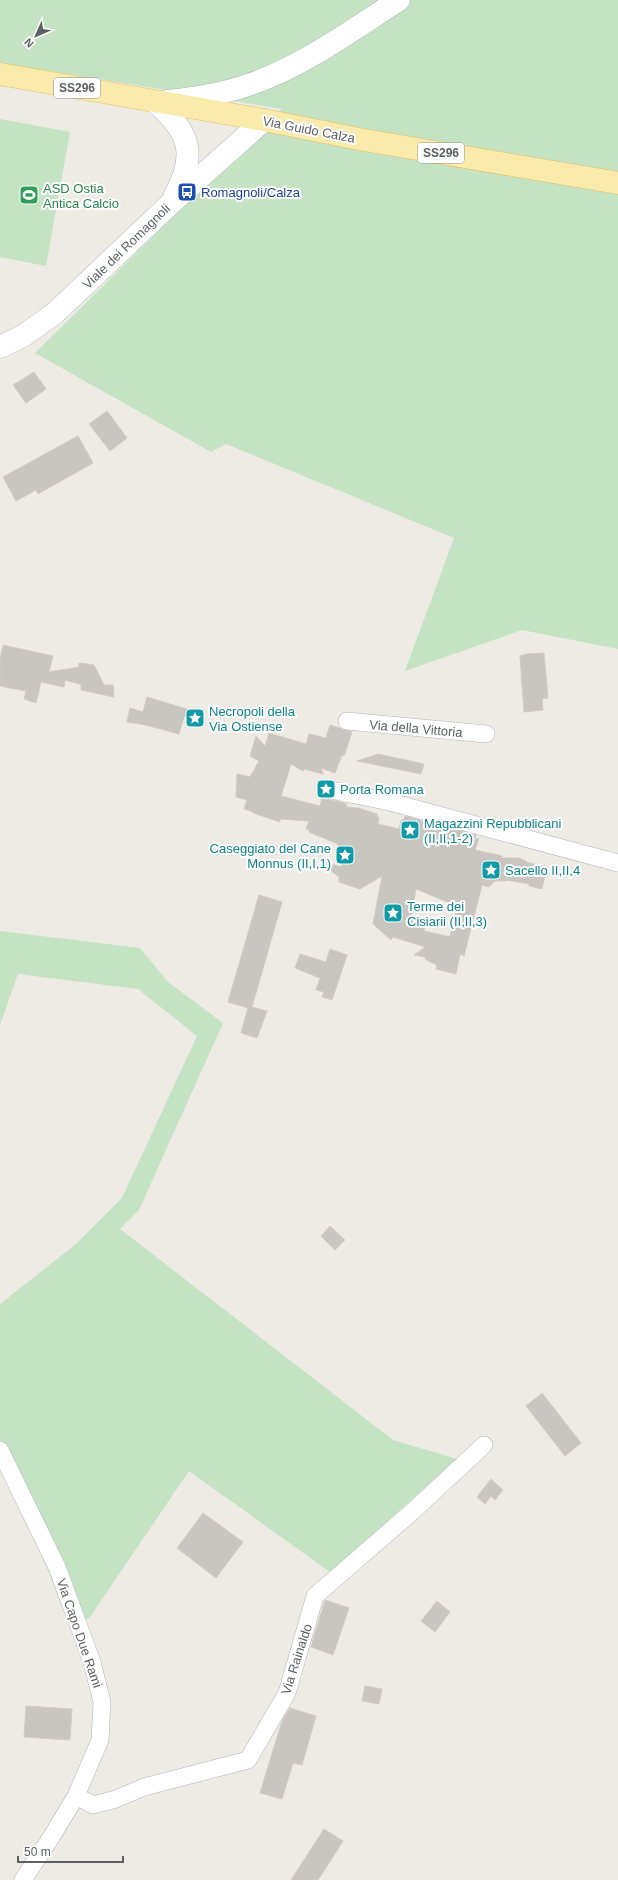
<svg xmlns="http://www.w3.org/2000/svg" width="618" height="1880" font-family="Arial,sans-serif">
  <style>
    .green { fill: #c3e3c2 }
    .building { fill: #c9c5c0; stroke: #d2ccc2; fill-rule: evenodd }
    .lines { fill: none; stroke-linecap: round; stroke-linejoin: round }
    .street-casing { stroke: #b1b4b8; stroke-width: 18 }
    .secondary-casing { stroke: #b0b3b8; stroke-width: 23 }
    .primary-casing { stroke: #e8bd62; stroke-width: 23 }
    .street { stroke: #fff; stroke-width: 17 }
    .secondary { stroke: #fff; stroke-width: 22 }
    .primary { stroke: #faeaac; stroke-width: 22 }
    .labels { text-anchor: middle; stroke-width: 4; stroke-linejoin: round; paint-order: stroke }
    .shield { fill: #fff; stroke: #8d8f92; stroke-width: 1 }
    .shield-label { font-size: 12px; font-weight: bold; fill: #5c5f63 }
    .street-label { font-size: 13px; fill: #5c5f63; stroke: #fff }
    .leisure-label { font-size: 13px; fill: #27864d; stroke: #fff; text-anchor: start }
    .transit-label { font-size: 13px; fill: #164399; stroke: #fff; text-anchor: start }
    .culture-label { font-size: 13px; fill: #0d838f; stroke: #fff; text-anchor: start }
  </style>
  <rect width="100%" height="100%" fill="#edebe4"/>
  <!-- green -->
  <path class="green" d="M0,0H618V649L522,630L405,671L454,538L226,444L211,452L35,353L282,109L0,63Z
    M0,119L70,132L46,266L0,257Z
    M0,931L140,948L168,982L223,1023L139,1210L120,1229L393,1440L457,1459L330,1572L189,1471L90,1617L71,1630L39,1547L0,1467V1304L76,1244L122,1198L197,1036L138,989L18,974L0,1025Z"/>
  <!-- building -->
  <path class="building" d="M34,372L46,389L26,403L13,385Z
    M107,411L127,438L110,451L89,424Z
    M78,436L93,463L38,494L36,490L16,501L3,477Z
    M3,645L53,656L49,672L79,667V663L94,665L104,685H113L114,697L81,690V685H83L65,680L64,687L41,682L36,703L24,699L26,691L0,686V660Z
    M544,653L548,698L542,699L543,710L524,712L520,656L527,654Z
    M147,697L193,711L184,717L179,734L146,725L127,722L130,708L143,712Z
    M330,725L352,732L344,756L342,755L335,773L321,768L323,774L304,769L303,771L291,764L281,796L320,806L322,798L344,803L347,804L346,807L358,808L377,814V817H379L378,824L399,829L401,821L404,819L405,816L476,835L475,838L479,839L475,850L502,856L501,858H519L526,861V862L547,867L542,889L529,886V884L506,880V881H495L489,887L482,885L464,956L460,954L456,974L436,969L437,965L425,959V957L414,955L425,947L393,937L391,940L373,924L382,876L360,889L339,882V877L319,861L342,867L338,844L309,832V830L306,829L309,821L280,819V822L253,813V812L244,809L247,800L236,797L237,774L250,777L259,761L250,756L256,736L265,746L269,733L306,744L309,734L326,738ZM416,889L457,906L450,937L424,931L425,922L411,918Z
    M378,754L424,764L421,774L357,761Z
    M259,895L282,902L252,1007L267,1011L257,1038L241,1033L248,1008L228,1002Z
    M330,949L347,955L332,1000L322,997L324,992L316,990L320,978L295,968L300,954L326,962Z
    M330,1226L345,1240L335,1250L321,1236Z
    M542,1393L581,1443L565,1456L526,1406Z
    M491,1479L503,1490L495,1500L491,1496L485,1504L477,1497Z
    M203,1513L243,1542L216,1578L177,1548Z
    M325,1600L349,1608L333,1655L311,1647Z
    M437,1601L450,1612L435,1632L421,1621Z
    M365,1686L382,1689L379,1704L362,1701Z
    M26,1706L72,1709L70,1740L24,1737Z
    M290,1708L316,1716L302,1765L293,1763L282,1799L260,1793L282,1721Z
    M324,1829L343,1841L331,1860L318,1880H291Z"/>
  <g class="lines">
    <!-- street casing -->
    <g class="street-casing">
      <path id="street" d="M347,721L486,734
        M326,789L390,802L618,863
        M0,1450L57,1567L92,1662L102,1702L100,1740L76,1796L52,1836L23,1880
        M76,1796L93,1805L116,1799L144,1787L248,1760L287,1693L315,1596L413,1511L484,1445"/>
    </g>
    <!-- secondary casing -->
    <g class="secondary-casing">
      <path id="secondary" d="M168,101C196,98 224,94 251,84C305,65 352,30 399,0
        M155,102C191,132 197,156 174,197
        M0,347L23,336L55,313L169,205L264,120"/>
    </g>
    <!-- primary casing -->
    <g class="primary-casing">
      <path id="primary" d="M0,74L264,120L364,140L618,183"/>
    </g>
    <!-- street -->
    <use href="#street" class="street"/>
    <!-- secondary -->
    <use href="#secondary" class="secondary"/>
    <!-- primary -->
    <use href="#primary" class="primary"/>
  </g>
  <!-- icons -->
  <defs>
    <g id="bus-square" transform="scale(1)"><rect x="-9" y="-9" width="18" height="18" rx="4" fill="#1a4fb4" stroke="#fff"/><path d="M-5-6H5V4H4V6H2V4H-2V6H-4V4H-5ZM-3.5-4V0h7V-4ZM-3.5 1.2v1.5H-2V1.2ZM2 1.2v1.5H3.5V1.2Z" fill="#fff"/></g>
    <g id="stadium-square" transform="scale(1)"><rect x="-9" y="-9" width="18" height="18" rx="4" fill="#2e9e5b" stroke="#fff"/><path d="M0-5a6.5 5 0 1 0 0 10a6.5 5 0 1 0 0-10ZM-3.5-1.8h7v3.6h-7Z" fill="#fff"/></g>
    <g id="sight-square" transform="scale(1)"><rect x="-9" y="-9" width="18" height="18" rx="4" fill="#0f9aa8" stroke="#fff"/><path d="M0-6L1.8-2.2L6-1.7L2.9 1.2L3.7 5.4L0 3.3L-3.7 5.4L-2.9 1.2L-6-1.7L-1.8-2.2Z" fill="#fff"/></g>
  </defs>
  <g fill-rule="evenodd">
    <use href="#bus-square" x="187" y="192"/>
    <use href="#stadium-square" x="29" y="195"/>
    <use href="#sight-square" x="195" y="718"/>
    <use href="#sight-square" x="326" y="789"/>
    <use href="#sight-square" x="410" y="830"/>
    <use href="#sight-square" x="345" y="855"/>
    <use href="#sight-square" x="491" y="870"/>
    <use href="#sight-square" x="393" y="913"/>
  </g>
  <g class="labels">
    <!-- shield labels -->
    <g class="shield">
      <rect x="54" y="78" width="46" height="20" rx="3"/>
      <rect x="418" y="143" width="46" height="20" rx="3"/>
    </g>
    <g class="shield-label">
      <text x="77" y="92">SS296</text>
      <text x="441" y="157">SS296</text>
    </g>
    <!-- street labels -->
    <g class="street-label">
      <text transform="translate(309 129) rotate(11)" y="5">Via Guido Calza</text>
      <text transform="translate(126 246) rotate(-44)" y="5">Viale dei Romagnoli</text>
      <text transform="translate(416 728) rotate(5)" y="5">Via della Vittoria</text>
      <text transform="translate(80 1633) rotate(71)" y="5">Via Capo Due Rami</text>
      <text transform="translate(296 1659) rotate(-72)" y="5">Via Rainaldo</text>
    </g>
    <!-- leisure labels -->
    <g class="leisure-label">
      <text x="43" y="193">ASD Ostia<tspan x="43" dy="15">Antica Calcio</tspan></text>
    </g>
    <!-- transit labels -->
    <g class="transit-label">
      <text x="201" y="197">Romagnoli/Calza</text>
    </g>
    <!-- culture labels -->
    <g class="culture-label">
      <text x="209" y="716">Necropoli della<tspan x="209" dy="15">Via Ostiense</tspan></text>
      <text x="340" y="794">Porta Romana</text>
      <text x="424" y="828">Magazzini Repubblicani<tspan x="424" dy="15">(II,II,1-2)</tspan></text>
      <text x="331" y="853" text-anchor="end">Caseggiato del Cane<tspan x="331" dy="15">Monnus (II,I,1)</tspan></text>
      <text x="505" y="875">Sacello II,II,4</text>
      <text x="407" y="911">Terme dei<tspan x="407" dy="15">Cisiarii (II,II,3)</tspan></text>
    </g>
  </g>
  <!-- north arrow -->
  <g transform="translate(36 36) rotate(225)" stroke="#ffffff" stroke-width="3" paint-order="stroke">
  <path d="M0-3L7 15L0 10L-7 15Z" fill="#5c5f63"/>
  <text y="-6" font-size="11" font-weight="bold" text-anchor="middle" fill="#5c5f63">N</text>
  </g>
  <!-- scale -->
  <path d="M18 1856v6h105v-6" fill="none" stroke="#5c5f63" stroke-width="2"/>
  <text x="24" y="1856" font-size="12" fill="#5c5f63" stroke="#ffffff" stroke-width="3" paint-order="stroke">50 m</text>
</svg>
